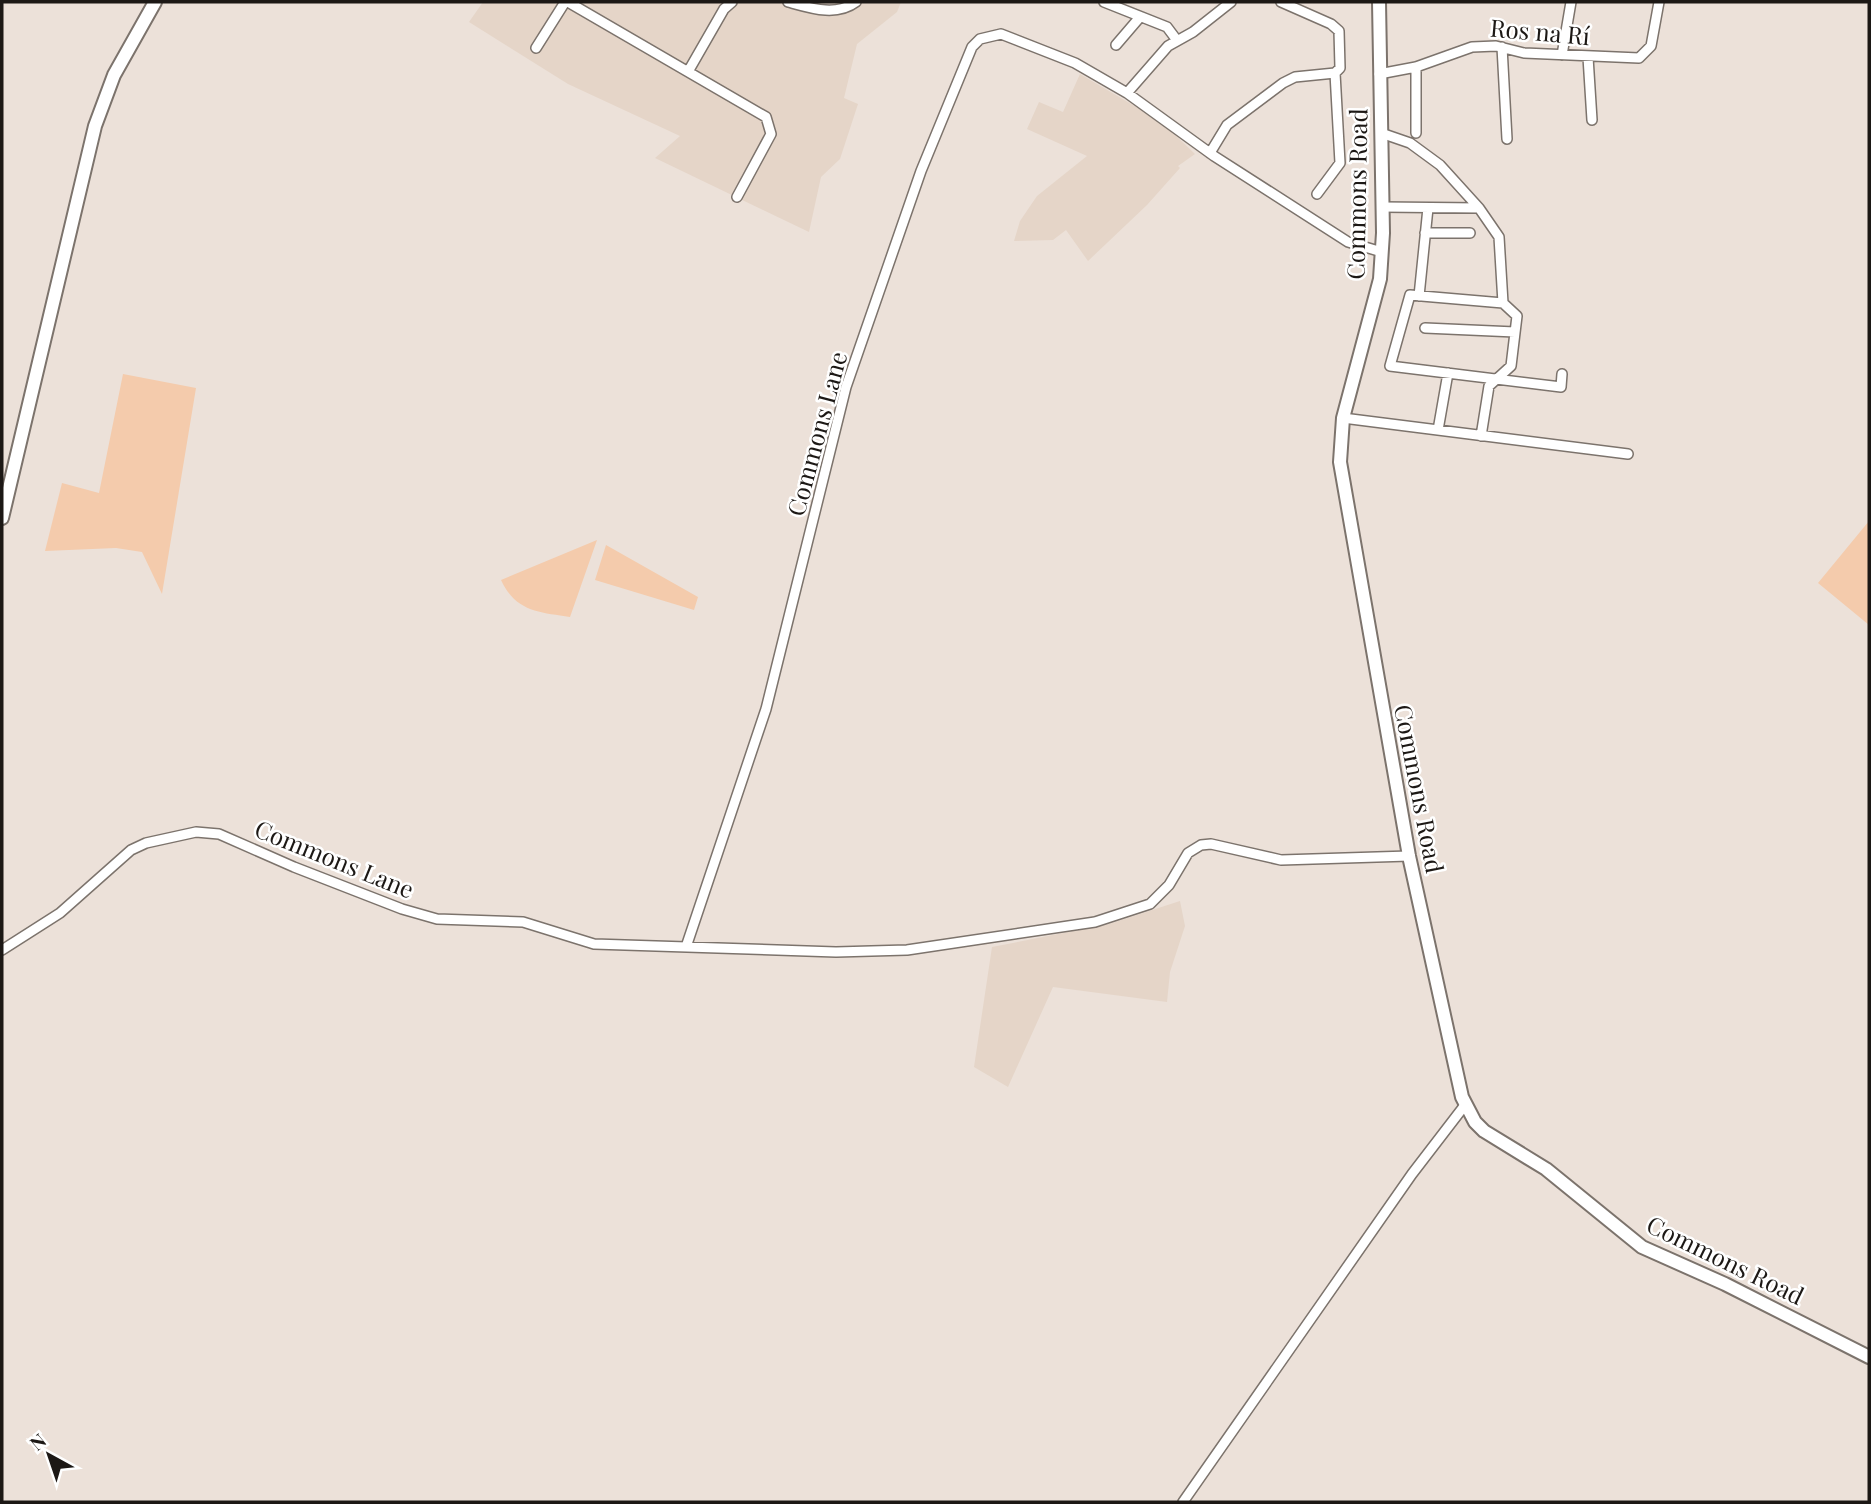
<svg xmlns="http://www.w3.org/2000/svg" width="1871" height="1504" font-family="'Playfair Display',serif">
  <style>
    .built { fill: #e5d5c8 }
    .green { fill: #f4cbac }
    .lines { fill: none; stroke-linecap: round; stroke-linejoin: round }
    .street-casing { stroke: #7c736c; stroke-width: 12 }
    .secondary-casing { stroke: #7c736c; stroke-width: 16 }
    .street { stroke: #fff; stroke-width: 9 }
    .secondary { stroke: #fff; stroke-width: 12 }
    .labels { text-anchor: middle; stroke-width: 5; stroke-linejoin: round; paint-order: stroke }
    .street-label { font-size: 24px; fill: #1c1815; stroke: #fff }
  </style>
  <rect width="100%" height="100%" fill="#ece1d9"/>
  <!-- built -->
  <path class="built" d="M483,2H901L897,12L857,44L844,98L858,104L840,159L821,177L809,232L655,158L680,136L568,84L469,22Z
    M1080,74L1138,108L1173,133L1195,154L1178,166L1180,168L1147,205L1088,261L1066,230L1053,240L1014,241L1020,221L1037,196L1087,156L1027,129L1039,102L1063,112Z
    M1180,901L1185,926L1170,972L1167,1002L1053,987L1008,1087L974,1067L992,947L1109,924Z"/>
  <!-- green -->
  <path class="green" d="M123,374L196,388L162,594L142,552L116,548L45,551L62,483L99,493Z
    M1869,521V625L1818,583Z
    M597,540L570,617C539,612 516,612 501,580Z
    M606,545L698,597L694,610L595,580Z"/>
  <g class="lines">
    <!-- street casing -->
    <g class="street-casing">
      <path id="street" d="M568,2L766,117L771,134L737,197
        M788,2C810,8 836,17 856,2
        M1104,2L1167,27L1176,39
        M1281,2L1331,24L1339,31L1340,68L1335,73L1340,163L1317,194
        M1116,45L1140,17
        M1502,47L1507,139
        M536,48L565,2
        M1562,55L1571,2
        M1588,57L1592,120
        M1416,67V133
        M689,70L724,9L732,2
        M1379,74L1416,67L1472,47L1496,46L1524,53L1639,58L1651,46L1659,2
        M1127,93L1168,46L1193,32L1231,2
        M1381,133L1410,143L1440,165L1479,208L1499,237L1503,303
        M1210,153L1227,125L1283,83L1295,77L1335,73
        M1382,207L1479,208
        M1425,233H1470
        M1419,296L1428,208
        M1425,328L1515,332
        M1343,418L1628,454
        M1438,430L1448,373
        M1481,436L1489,386L1511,366L1517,316L1503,303L1410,295L1390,366C1447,373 1504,380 1561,387L1562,374
        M687,944L766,709L846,387L921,171L972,47L980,39L1001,34L1075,63L1127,93L1214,156L1348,242L1382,252
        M2,950L60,913L131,850L146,843L196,832L219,834L294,867L402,909L437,919L523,922L594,944L836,952L907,950L1095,922L1150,904L1169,885L1188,853L1201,845L1211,844L1281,860L1409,856
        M1183,1502L1412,1174L1465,1105"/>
    </g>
    <!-- secondary casing -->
    <g class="secondary-casing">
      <path id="secondary" d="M1379,2L1383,233L1380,279L1343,418L1340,462L1409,856L1462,1097L1475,1122L1484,1131L1546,1169L1642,1247L1725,1284L1869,1357
        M2,518L95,126L114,75L155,2"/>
    </g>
    <!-- street -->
    <use href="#street" class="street"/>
    <!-- secondary -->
    <use href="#secondary" class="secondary"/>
  </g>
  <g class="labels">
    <!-- street labels -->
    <g class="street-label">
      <text transform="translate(1540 33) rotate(5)" y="8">Ros na Rí</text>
      <text transform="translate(1358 194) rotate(-89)" y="8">Commons Road</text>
      <text transform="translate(818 434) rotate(-75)" y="8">Commons Lane</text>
      <text transform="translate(1418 789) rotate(79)" y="8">Commons Road</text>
      <text transform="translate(334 860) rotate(22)" y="8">Commons Lane</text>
      <text transform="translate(1725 1261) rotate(26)" y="8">Commons Road</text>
    </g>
  </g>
  <!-- border -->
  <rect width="1871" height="1504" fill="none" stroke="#1c1815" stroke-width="7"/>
  <!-- north arrow -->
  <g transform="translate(49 1455) rotate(320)" stroke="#ffffff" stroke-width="5" paint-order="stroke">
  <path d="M0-5L12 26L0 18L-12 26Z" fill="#1c1815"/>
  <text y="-10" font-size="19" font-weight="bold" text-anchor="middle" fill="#1c1815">N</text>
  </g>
</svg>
